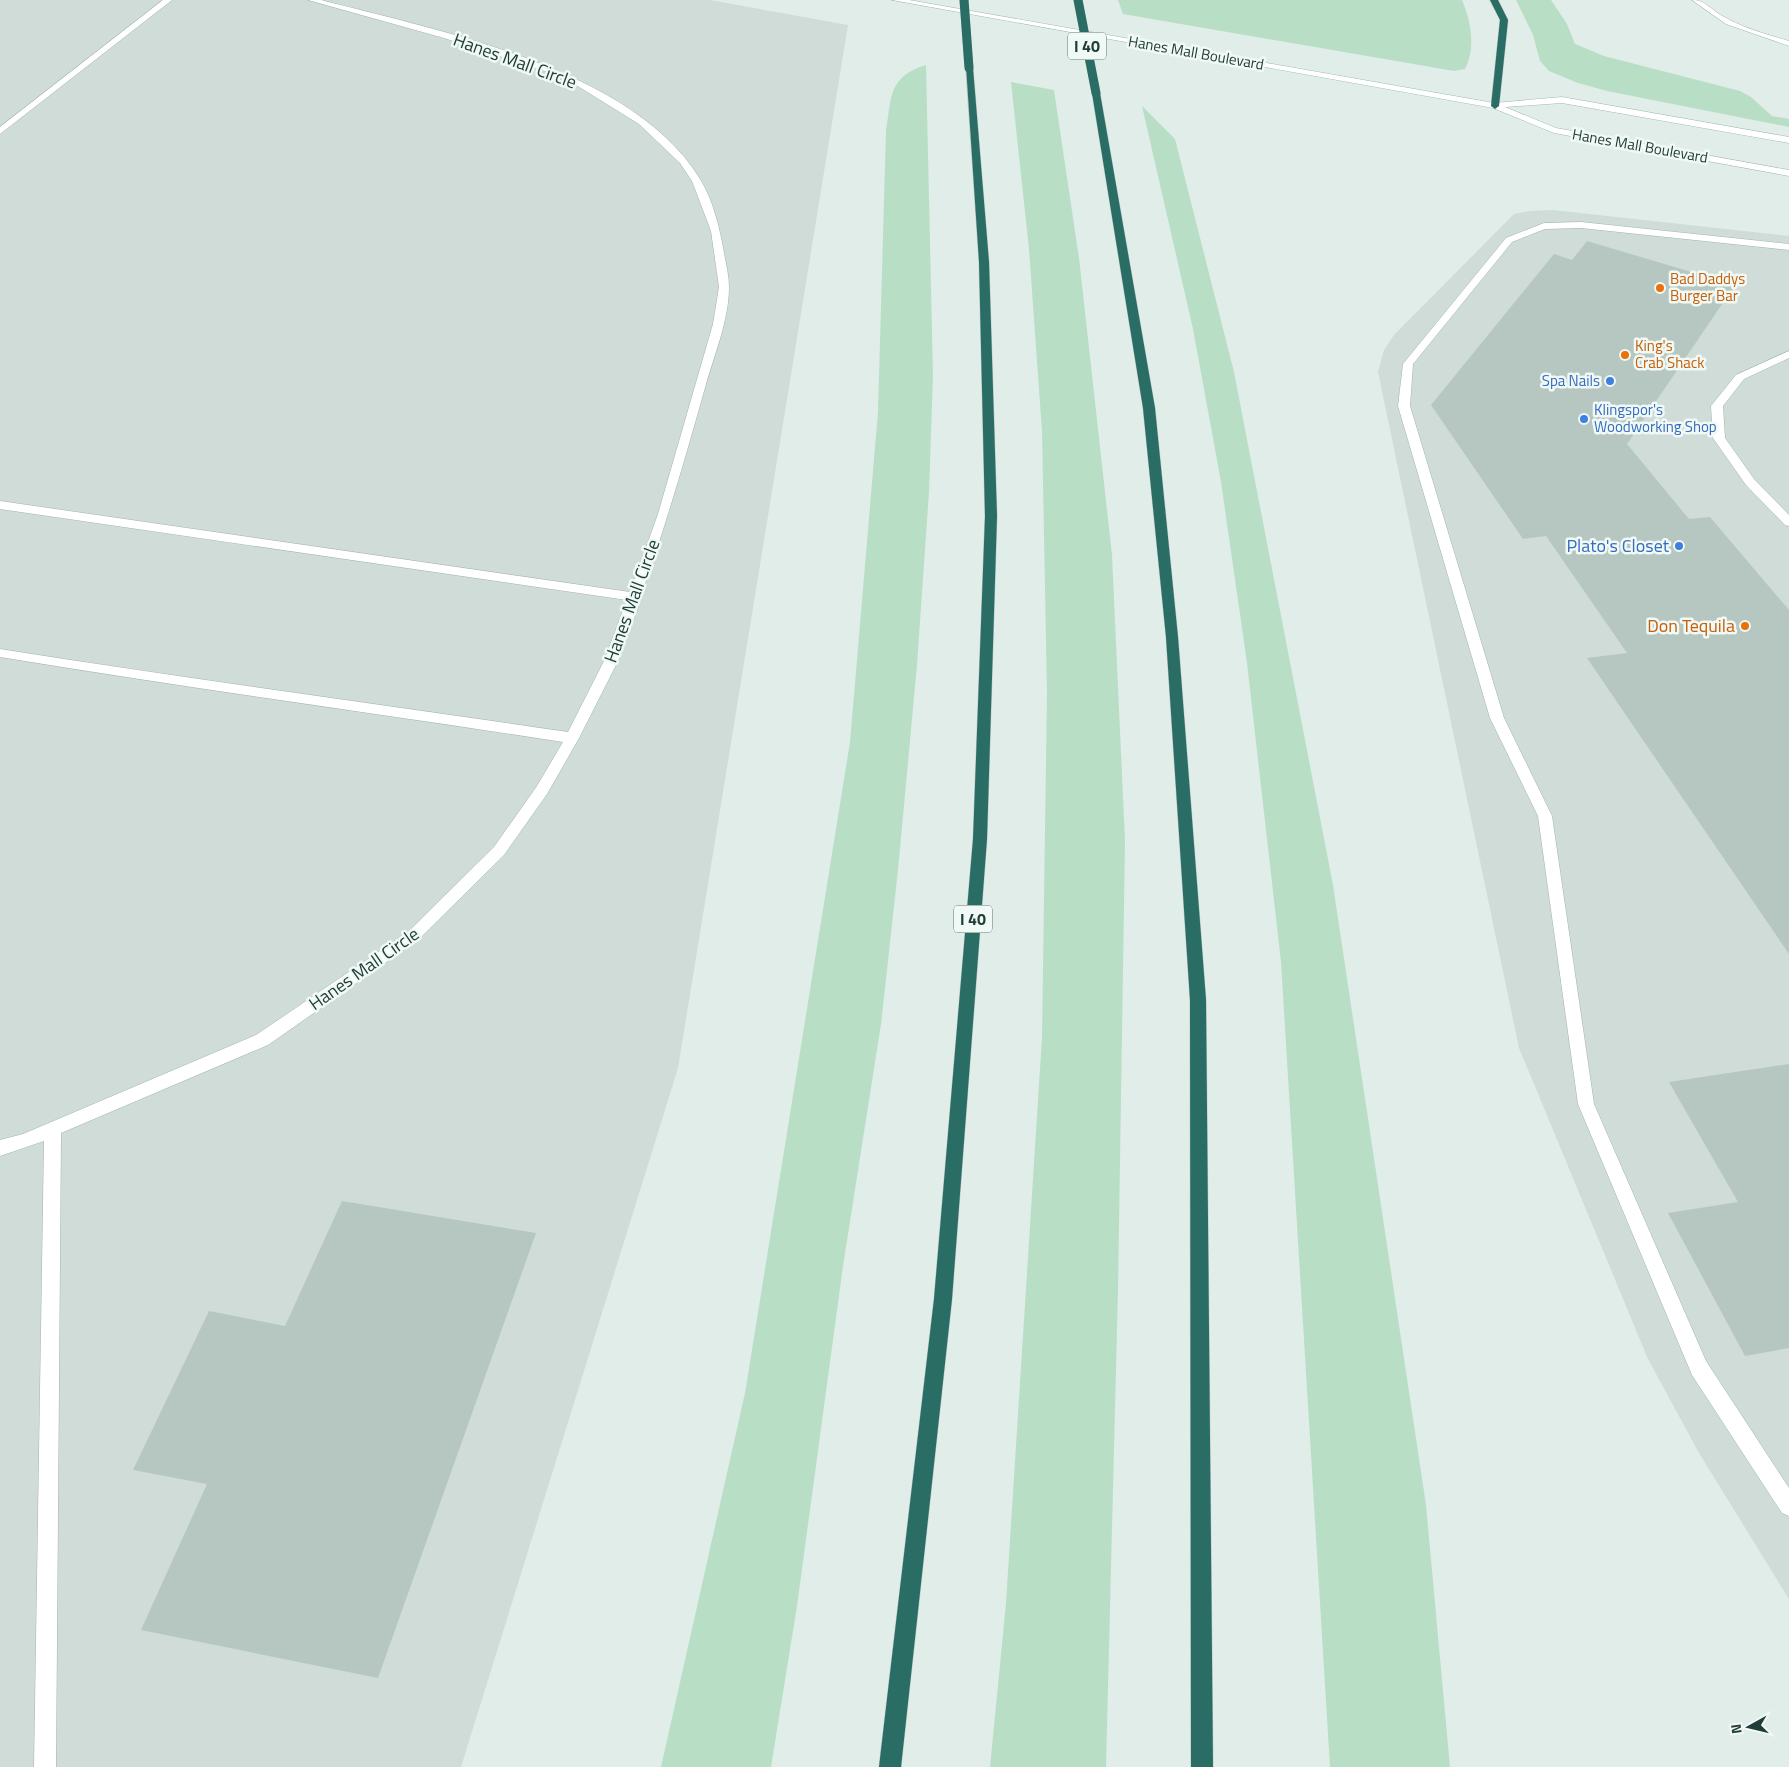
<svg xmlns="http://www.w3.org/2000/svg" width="1789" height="1767" font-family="'Titillium Web',sans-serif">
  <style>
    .built { fill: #cfdcd7 }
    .green { fill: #b8dfc5 }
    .building { fill: #b6c7c1 }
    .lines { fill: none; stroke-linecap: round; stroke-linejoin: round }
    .service-casing { stroke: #a3b5b0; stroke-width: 1 }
    .minor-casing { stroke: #a3b5b0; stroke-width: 1 }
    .secondary-casing { stroke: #9eb9b1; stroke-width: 1 }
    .motorway-casing { stroke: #c1c9c7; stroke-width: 1 }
    .service { fill: #fff; fill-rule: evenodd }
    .minor { fill: #fff; fill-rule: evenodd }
    .secondary { fill: #fff; fill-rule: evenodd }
    .motorway { fill: #296d64; fill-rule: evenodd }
    .motorway-bridge-casing { stroke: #c1c9c7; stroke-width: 9; stroke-linecap: butt }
    .motorway-bridge { stroke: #296d64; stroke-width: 9 }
    .food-dot { fill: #e8710a; stroke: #f1f9f6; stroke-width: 2 }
    .shop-dot { fill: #3f7fe0; stroke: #f1f9f6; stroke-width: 2 }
    .labels { text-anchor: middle; stroke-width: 5; stroke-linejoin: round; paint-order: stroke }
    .far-street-label { font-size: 15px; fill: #203e38; stroke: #f1f9f6 }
    .far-food-label { font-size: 15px; fill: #c56008; stroke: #f1f9f6; text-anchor: start }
    .far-shop-label { font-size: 15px; fill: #366cbe; stroke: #f1f9f6; text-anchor: end }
    .shield { fill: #f1f9f6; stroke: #5f7671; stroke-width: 1 }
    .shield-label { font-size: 16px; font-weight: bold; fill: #203e38 }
    .street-label { font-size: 18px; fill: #203e38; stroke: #f1f9f6 }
    .shop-label { font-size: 18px; fill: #366cbe; stroke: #f1f9f6; text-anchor: end }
    .food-label { font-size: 18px; fill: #c56008; stroke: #f1f9f6; text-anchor: end }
  </style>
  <rect width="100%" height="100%" fill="#e1ede8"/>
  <!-- built -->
  <path class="built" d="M0,0H710L848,25L678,1068L461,1767H0Z
    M1553,210L1789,236V1599L1699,1453L1648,1359L1519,1048L1378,372L1384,350L1394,335L1514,214L1530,211Z"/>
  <!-- green -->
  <path class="green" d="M1118,0H1462C1471,21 1476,48 1465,69L1454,71L1123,14Z
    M1516,0H1551L1567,24L1575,44L1604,56L1740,91L1751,97L1772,116L1789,119V127L1607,91L1578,83L1549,71L1540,61L1533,35Z
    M926,65L933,376L929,492L917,665L898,870L881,1024L843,1266L797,1606L771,1767H661L745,1393L850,742L878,412L886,130C892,96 888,77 926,65Z
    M1011,82L1054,90L1079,258L1112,555L1125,841L1118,1290L1106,1767H990L1006,1603L1042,1037L1047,692L1042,431L1029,249Z
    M1142,106L1175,139L1234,372L1333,885L1426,1505L1450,1767H1330L1281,962L1247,663L1221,482L1193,329Z"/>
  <!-- building -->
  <path class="building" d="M1587,241L1735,285L1627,444L1689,519L1710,517L1789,610V954L1587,658L1627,653L1546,536L1523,539L1431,405L1554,254L1572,260Z
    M1789,1064V1348L1745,1356L1668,1213L1738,1202L1669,1082Z
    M342,1201L536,1233L378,1678L141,1630L207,1484L133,1470L209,1311L285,1326Z"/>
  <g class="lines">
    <!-- service casing -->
    <g class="service-casing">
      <path id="service" d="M163,0H172L0,134V127Z
        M308,0H321C439,31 632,68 700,179C713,200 720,229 724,253C726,264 729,276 729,287C729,319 715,353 706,384C686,455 666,525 641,595L642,597L618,661L579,738L547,794L504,855L418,940L268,1045L61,1133L56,1767H34L44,1141L0,1156V1140L23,1134L256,1035L408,932L494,847L537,786L563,742C375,713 187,688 0,657V649C189,679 379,704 568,732L604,661L627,600L0,509V501L630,592L658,514L713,324L719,287L711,231L692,181L680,163L639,124L576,85L548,72L444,38Z
        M1581,222L1789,244V250L1581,228L1545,229L1512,242L1413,364L1410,406L1504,718L1552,816L1594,1104L1706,1361L1789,1488V1516L1782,1513L1692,1375L1578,1104L1538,816L1490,718L1398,406L1403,364L1506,238L1544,223Z
        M1789,351V358L1744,379L1723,406L1725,438L1754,479L1789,515V526L1785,525L1746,485L1713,438L1711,406L1736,375Z"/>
    </g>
    <!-- minor casing -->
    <g class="minor-casing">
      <path id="minor" d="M1692,0C1704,0 1710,8 1719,14C1740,27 1765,34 1789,41V46L1726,24Z"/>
    </g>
    <!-- secondary casing -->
    <g class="secondary-casing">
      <path id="secondary" d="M892,0H909L1494,103L1562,97L1789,137V143L1562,103L1505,107L1556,128L1789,170V176L1554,133L1493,108Z"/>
    </g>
    <!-- motorway casing -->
    <g class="motorway-casing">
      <path id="motorway" d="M1490,0H1498L1508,20L1499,106L1495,109L1491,106L1500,20Z
        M966,66L973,68L989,262L997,516L987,839L952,1299L901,1767H879L934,1299L973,839L985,516L979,262Z
        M1096,90L1100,93L1155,408L1178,637L1206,1000L1213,1767H1191L1190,1000L1166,637L1143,408L1092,93Z"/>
    </g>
    <!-- service -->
    <use href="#service" class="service"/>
    <!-- minor -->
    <use href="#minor" class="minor"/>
    <!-- secondary -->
    <use href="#secondary" class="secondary"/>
    <!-- motorway -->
    <use href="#motorway" class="motorway"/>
    <!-- motorway-bridge casing -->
    <g class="motorway-bridge-casing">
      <path id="motorway-bridge" d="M964,0L969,68
        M1078,0L1096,93"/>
    </g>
    <!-- motorway-bridge -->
    <use href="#motorway-bridge" class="motorway-bridge"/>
  </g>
  <!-- markers -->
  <g class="food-dot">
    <circle cx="1660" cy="288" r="5"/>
    <circle cx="1625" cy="355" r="5"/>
    <circle cx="1745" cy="626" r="5"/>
  </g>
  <g class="shop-dot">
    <circle cx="1610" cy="381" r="5"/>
    <circle cx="1584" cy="419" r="5"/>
    <circle cx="1679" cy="546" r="5"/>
  </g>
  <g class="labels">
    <!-- far-street labels -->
    <g class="far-street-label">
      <text transform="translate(1196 53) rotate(10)" y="5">Hanes Mall Boulevard</text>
      <text transform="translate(1640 146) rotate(10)" y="5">Hanes Mall Boulevard</text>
    </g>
    <!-- far-food labels -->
    <g class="far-food-label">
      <text x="1670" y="284">Bad Daddys<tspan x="1670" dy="17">Burger Bar</tspan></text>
      <text x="1635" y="351">King's<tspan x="1635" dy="17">Crab Shack</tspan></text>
    </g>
    <!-- far-shop labels -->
    <g class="far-shop-label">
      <text x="1600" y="386">Spa Nails</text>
      <text x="1594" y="415" text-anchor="start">Klingspor's<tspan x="1594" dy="17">Woodworking Shop</tspan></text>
    </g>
    <!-- shield labels -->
    <g class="shield">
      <rect x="1068" y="32.5" width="38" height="27" rx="4"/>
      <rect x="954" y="905.5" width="38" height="27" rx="4"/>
    </g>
    <g class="shield-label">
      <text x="1087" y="52">I 40</text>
      <text x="973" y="925">I 40</text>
    </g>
    <!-- street labels -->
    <g class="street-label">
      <text transform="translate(515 61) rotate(20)" y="6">Hanes Mall Circle</text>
      <text transform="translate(632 601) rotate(-70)" y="6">Hanes Mall Circle</text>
      <text transform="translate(364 969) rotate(-35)" y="6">Hanes Mall Circle</text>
    </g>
    <!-- shop labels -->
    <g class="shop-label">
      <text x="1669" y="552">Plato's Closet</text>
    </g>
    <!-- food labels -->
    <g class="food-label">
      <text x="1735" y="632">Don Tequila</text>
    </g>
  </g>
  <!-- north arrow -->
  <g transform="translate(1749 1727) rotate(262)" stroke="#f1f9f6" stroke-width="4" paint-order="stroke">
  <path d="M0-4L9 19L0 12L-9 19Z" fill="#203e38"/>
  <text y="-8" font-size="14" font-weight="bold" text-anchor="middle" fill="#203e38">N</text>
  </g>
</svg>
